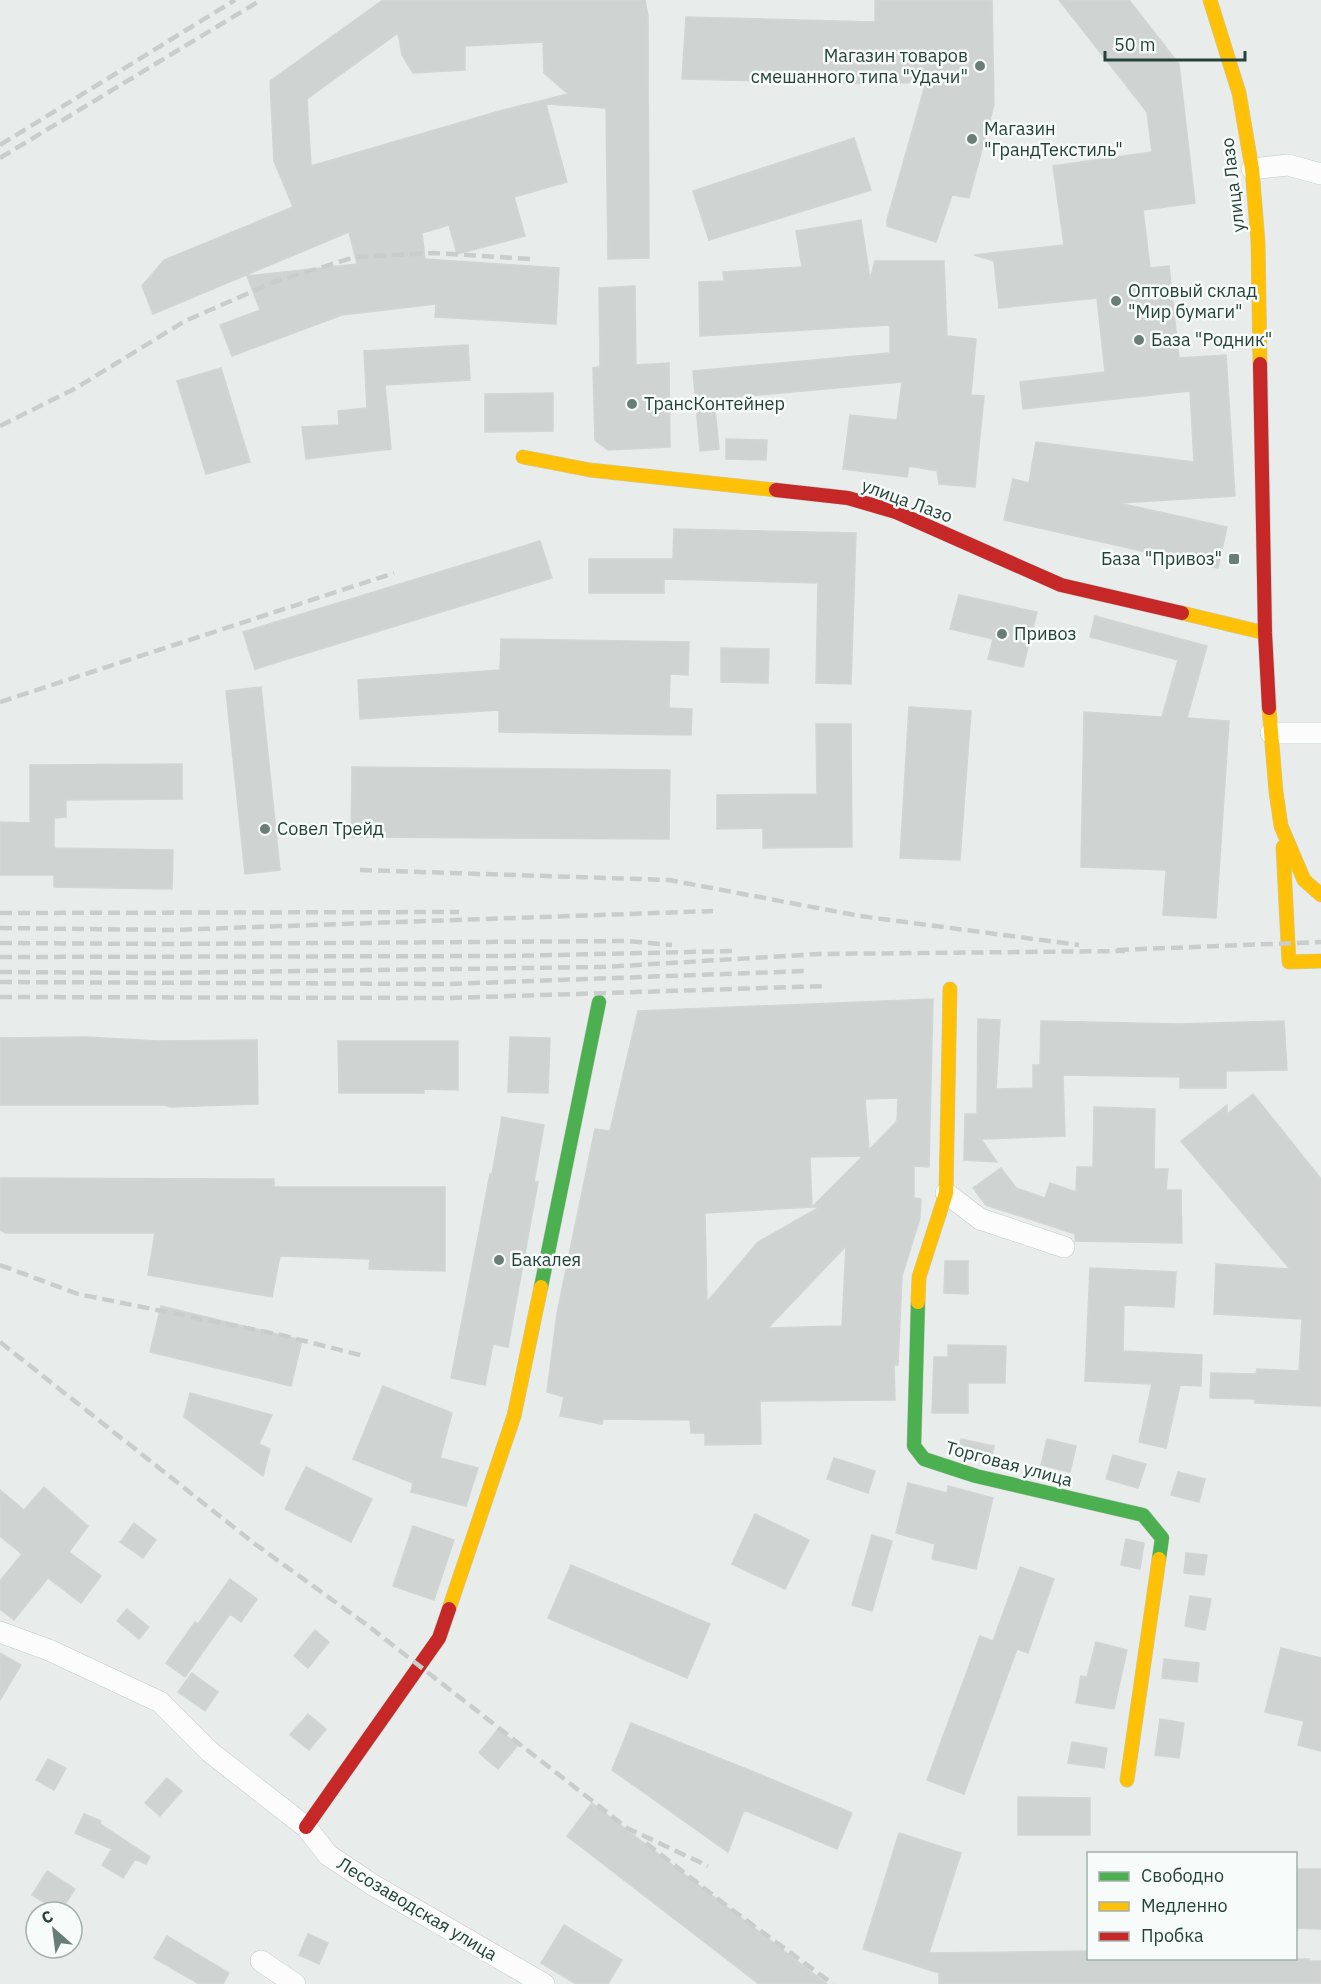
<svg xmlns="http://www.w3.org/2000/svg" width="1321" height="1984" font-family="'IBM Plex Sans',sans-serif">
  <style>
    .building { fill: #cfd4d2; stroke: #d1d6d4; stroke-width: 1.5; fill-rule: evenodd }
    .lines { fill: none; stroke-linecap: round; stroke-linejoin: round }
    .street-casing { stroke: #c5cac8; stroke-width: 22 }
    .fast-casing { stroke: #c3cbc8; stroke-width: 15 }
    .slow-casing { stroke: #c3cbc8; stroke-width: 15 }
    .jam-casing { stroke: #c3cbc8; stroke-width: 15 }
    .street { stroke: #fcfcfc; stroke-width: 21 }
    .fast { stroke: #4caf50; stroke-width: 14 }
    .slow { stroke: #ffc107; stroke-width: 14 }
    .jam { stroke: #c62828; stroke-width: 14 }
    .rail { stroke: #c9cdcc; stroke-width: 4.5; stroke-dasharray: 12 6; stroke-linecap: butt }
    .poi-dot { fill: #697e78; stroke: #f7fbf9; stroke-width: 2 }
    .labels { text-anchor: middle; stroke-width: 5; stroke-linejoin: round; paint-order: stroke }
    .poi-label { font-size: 18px; fill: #24423a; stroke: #f7fbf9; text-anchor: start }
    .street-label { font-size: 18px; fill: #24423a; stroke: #f7fbf9 }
  </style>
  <rect width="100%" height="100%" fill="#e8edeb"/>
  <!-- building -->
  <path class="building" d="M383,0H645L648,16L649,258L608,259L606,108L546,104L567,182L514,197L525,236L457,254L449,225L422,233L425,259L559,268L556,324L435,317L436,304L342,315L232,356L220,325L260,310L247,276L357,264L349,232L153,314L142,286L164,260L293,207L274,161L270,81ZM398,33L402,55L413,73L465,70V46L543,42L544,73L568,94L503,110L311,166L307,99Z
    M875,0H992L994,105L969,198L952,195L936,242L887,226V220L926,82L878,84L682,79L686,17L875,22Z
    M1059,0H1129L1179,64L1195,203L1143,210L1150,268L1169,266L1179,358L1226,355L1235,496L1119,503L1227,527L1218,568L1004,520L1013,479L1029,483L1036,442L1194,462L1190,391L1023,409L1020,382L1105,372L1097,298L999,308L994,261L974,255L1064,245L1053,166L1152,152L1147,112Z
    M854,138L871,190L709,240L693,191Z
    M861,220L870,279L875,261H944L947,336L976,339L971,395L984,396L975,487L939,484L937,471L909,466L907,477L843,469L850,415L897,420L902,382L714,399L719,449L700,451L693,371L890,353V325L700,336L699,282L724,281L723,272L802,267L796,231Z
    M635,286L636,365L669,363L670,447L608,450L595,440L593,368L600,367L599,288Z
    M468,345L470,380L385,385L391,449L306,459L302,427L339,425L338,411L367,408L364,351Z
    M221,368L250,462L206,474L177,381Z
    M553,393V431L485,432V394Z
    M726,439L767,440L766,460L726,459Z
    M674,529L856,533L851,684L816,683L818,583L664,579V593H589V559H673Z
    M540,541L552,578L255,669L243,632Z
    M959,595L1037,612L1023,667L988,659L993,639L950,629Z
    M1095,616L1207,646L1187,718L1229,721L1216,918L1163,915L1166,870L1081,867L1084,712L1162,717L1178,660L1090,637Z
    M501,639L689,642L688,675L670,674L669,708L692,709L691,735L499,732V710L360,719L358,680L500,670Z
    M721,648L769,649L768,683L721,682Z
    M261,687L280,870L245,874L226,691Z
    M909,707L971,711L960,860L900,858Z
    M816,724H851L852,847L763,848V828L717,829V795L817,794Z
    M182,764V799L66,800V817L54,818V848L173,850L172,889L54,887V875H0V822L30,823V765Z
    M352,767L670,770L669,839L351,837Z
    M933,999L929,1167L914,1166V1198L921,1199L920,1218L902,1276L898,1365H894L895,1400L760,1401L761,1444L705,1445V1433H691L690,1420L603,1419L602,1424L560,1416L564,1397L547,1392L557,1313L595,1129L610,1131L638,1011ZM898,1098L897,1121L869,1150L865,1099ZM863,1156L812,1207H820L758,1242L707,1302L705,1213L812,1207L810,1157ZM846,1246L842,1326L768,1328Z
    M978,1019L1000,1020L996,1089L1033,1088V1065H1040L1041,1021L1180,1024L1284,1021L1287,1070L1226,1071V1088H1180V1077L1063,1075L1065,1136L981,1139L997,1162L964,1160L965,1114H977Z
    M85,1037L159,1041L257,1040L258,1104L171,1107L164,1105H0V1038Z
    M510,1037L550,1038L548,1093L508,1092Z
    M338,1041H458V1090L424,1089V1093H339Z
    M1253,1094L1321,1179V1406L1255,1403V1399L1210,1398L1211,1373L1256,1374L1257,1369L1299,1371L1302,1319L1214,1314L1216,1264L1290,1269L1181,1141L1227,1105V1114Z
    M1094,1107L1155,1109L1154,1169H1168L1166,1190H1181L1182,1243L1075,1241V1234L986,1205L973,1188L1001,1168L1016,1188L1045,1198L1050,1183L1076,1192L1077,1167H1093Z
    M502,1117L544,1125L534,1182H538L508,1347L493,1344L485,1385L451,1378L490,1174H492Z
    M0,1178L274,1179V1187H445V1271L369,1269L370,1259L280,1256L272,1297L148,1275L155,1233H6L0,1230Z
    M945,1261H968V1294L944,1293Z
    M1090,1268L1176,1272L1174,1307L1124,1305L1123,1351L1202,1355L1201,1386L1180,1385L1166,1448L1139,1442L1152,1384L1085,1381Z
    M161,1306L302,1340L291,1386L150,1352Z
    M948,1345L1006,1346L1005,1383H968V1413H932L934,1357H948Z
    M383,1386L452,1413L440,1458L478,1468L466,1506L411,1492L413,1483L353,1459Z
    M190,1393L272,1415L259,1444L270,1449L263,1476L184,1417Z
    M961,1439L994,1446L991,1462L958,1452Z
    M1047,1439L1076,1446L1070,1472L1041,1465Z
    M1113,1455L1146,1464L1138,1488L1106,1479Z
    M834,1458L875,1471L868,1493L827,1479Z
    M306,1467L372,1499L351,1542L285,1509Z
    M1178,1472L1205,1479L1199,1502L1171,1495Z
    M908,1483L947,1493L948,1486L993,1498L976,1569L932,1559L935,1544L896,1533Z
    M44,1487L88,1526L69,1552L101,1576L81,1603L48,1578L14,1620L0,1609V1581L22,1554L0,1536V1490L24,1510Z
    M755,1514L809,1540L785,1589L732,1564Z
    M134,1523L156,1540L143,1558L120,1542Z
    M413,1526L454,1540L434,1600L393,1586Z
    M872,1535L892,1541L872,1611L852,1605Z
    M1126,1539L1144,1543L1140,1569L1121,1565Z
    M1186,1553L1207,1555L1204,1575L1184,1573Z
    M571,1565L710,1624L687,1678L548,1618Z
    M1020,1567L1054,1579L1028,1653L1017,1649L964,1794L927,1780L980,1636L993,1641Z
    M230,1579L257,1599L241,1622L230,1614L185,1677L166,1663L195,1622L198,1624Z
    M1190,1596L1211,1599L1205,1630L1185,1626Z
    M127,1609L149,1627L139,1639L117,1621Z
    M315,1630L329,1642L308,1668L294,1656Z
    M1096,1642L1127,1650L1114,1709L1076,1703L1081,1676L1087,1677Z
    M1281,1648L1321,1658V1751L1298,1745L1304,1721L1265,1712Z
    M0,1653L21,1665L0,1700Z
    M1164,1659L1199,1663L1197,1682L1162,1678Z
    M192,1673L218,1692L205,1711L178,1692Z
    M308,1714L326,1729L309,1750L290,1735Z
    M1160,1719L1184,1723L1179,1758L1155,1755Z
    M631,1723L759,1774L852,1813L837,1849L744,1810L728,1852L612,1770Z
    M498,1729L518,1745L498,1769L479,1753Z
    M1072,1742L1107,1748L1104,1768L1068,1763Z
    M48,1759L66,1768L54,1790L36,1780Z
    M167,1778L182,1791L160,1816L145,1803Z
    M1018,1797L1090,1798V1835H1018Z
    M592,1803L827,1984H759L567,1836Z
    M84,1814L101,1821L100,1824L150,1857L146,1864L135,1859L123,1878L102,1865L112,1849L75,1833Z
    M899,1833L961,1853L929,1953L1089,1951V1959H1309V1961H1321V1984H939V1973L863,1949Z
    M1296,1869H1321V1929L1296,1928Z
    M47,1871L75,1889L60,1912L32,1895Z
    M564,1925L622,1960L608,1984H576L541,1963Z
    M308,1934L328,1943L319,1964L299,1955Z
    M167,1936L229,1973L223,1984H199L154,1958Z"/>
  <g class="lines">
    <!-- street casing -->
    <g class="street-casing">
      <path id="street" d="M1252,169L1288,165L1321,174
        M1271,733H1321
        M946,1193L980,1219L1064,1247
        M0,1632L49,1650L160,1702L210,1752L306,1827L328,1855L373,1885L544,1984
        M261,1961L295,1984"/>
    </g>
    <!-- fast casing -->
    <g class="fast-casing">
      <path id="fast" d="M541,1287L599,1002
        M918,1302L914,1446L924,1459L976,1476L1143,1515L1162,1538L1159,1559"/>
    </g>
    <!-- slow casing -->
    <g class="slow-casing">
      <path id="slow" d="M1210,0L1239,93L1252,169L1258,242L1260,364
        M523,457L590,470L776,490
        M1182,613L1265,633
        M1269,708L1276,792L1281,826L1304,880L1321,895
        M1283,847L1289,962L1321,961
        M918,1302L919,1277L946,1193L950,989
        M449,1609L514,1416L541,1287
        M1127,1780L1159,1559"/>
    </g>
    <!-- jam casing -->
    <g class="jam-casing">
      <path id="jam" d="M1260,364L1265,633L1269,708
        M776,490L848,498L896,512L1061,585L1182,613
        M306,1827L439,1638L449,1609"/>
    </g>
    <!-- street -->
    <use href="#street" class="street"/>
    <!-- fast -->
    <use href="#fast" class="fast"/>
    <!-- slow -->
    <use href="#slow" class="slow"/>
    <!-- jam -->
    <use href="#jam" class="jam"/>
    <!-- rail -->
    <path class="rail" d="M0,145L235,0
      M0,158L261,0
      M0,426L76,388L185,321L274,282L355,257L434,253L531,259
      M0,702L394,573
      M360,870L669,880L860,916L1079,945
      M0,913L459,912
      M0,928L171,930L713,911
      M0,943L167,944L628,941L672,945
      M1117,950L1321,942
      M0,957L509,956L735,951
      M0,972L155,973L603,967L819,954L1125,951
      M0,982L449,984L806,971
      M0,997L449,998L826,986
      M0,1265L78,1294L281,1335L364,1356
      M0,1342L255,1544L367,1625L627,1828L708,1866
      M646,1843L731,1909L833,1984"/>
  </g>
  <!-- markers -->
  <g class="poi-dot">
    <circle cx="980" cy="66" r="6"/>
    <circle cx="972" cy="139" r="6"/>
    <circle cx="1116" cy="301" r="6"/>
    <circle cx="1139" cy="340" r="6"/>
    <circle cx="632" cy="404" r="6"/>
    <rect x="1228" y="553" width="12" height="12" rx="3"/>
    <circle cx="1002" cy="634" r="6"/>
    <circle cx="265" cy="829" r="6"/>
    <circle cx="499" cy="1260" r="6"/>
  </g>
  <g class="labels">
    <!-- poi labels -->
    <g class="poi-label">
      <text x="968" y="62" text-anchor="end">Магазин товаров<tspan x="968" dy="21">смешанного типа "Удачи"</tspan></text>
      <text x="984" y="135">Магазин<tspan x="984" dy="21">"ГрандТекстиль"</tspan></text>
      <text x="1128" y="297">Оптовый склад<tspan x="1128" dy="21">"Мир бумаги"</tspan></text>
      <text x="1151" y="346">База "Родник"</text>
      <text x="644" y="410">ТрансКонтейнер</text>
      <text x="1222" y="565" text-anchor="end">База "Привоз"</text>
      <text x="1014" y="640">Привоз</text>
      <text x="277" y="835">Совел Трейд</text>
      <text x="511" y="1266">Бакалея</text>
    </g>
    <!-- street labels -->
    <g class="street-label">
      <text transform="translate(1233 185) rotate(-97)" y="6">улица Лазо</text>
      <text transform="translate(907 501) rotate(20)" y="6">улица Лазо</text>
      <text transform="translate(1009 1464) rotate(15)" y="6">Торговая улица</text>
      <text transform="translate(417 1909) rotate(31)" y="6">Лесозаводская улица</text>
    </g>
  </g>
  <!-- legend -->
  <rect x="1087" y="1852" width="210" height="108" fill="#f7fbf9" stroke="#a3b1ad" stroke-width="1.5"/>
  <rect x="1099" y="1872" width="30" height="9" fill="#4caf50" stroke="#a3b1ad" stroke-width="1.5"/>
  <text x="1141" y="1882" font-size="18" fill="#24423a">Свободно</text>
  <rect x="1099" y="1902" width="30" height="9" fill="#ffc107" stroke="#a3b1ad" stroke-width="1.5"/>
  <text x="1141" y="1912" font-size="18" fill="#24423a">Медленно</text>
  <rect x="1099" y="1932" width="30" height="9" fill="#c62828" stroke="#a3b1ad" stroke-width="1.5"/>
  <text x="1141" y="1942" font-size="18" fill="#24423a">Пробка</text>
  <!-- north arrow -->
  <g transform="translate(54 1930) rotate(332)"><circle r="28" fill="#f7fbf9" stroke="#a3b1ad" stroke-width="1.5"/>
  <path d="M0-4.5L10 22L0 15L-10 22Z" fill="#697e78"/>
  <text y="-9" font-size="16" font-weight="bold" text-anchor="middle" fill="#24423a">С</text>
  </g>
  <!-- scale -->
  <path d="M1105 51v9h140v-9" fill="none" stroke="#24423a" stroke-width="3"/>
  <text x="1114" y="51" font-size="18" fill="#24423a" stroke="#f7fbf9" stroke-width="4.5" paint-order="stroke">50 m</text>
</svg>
